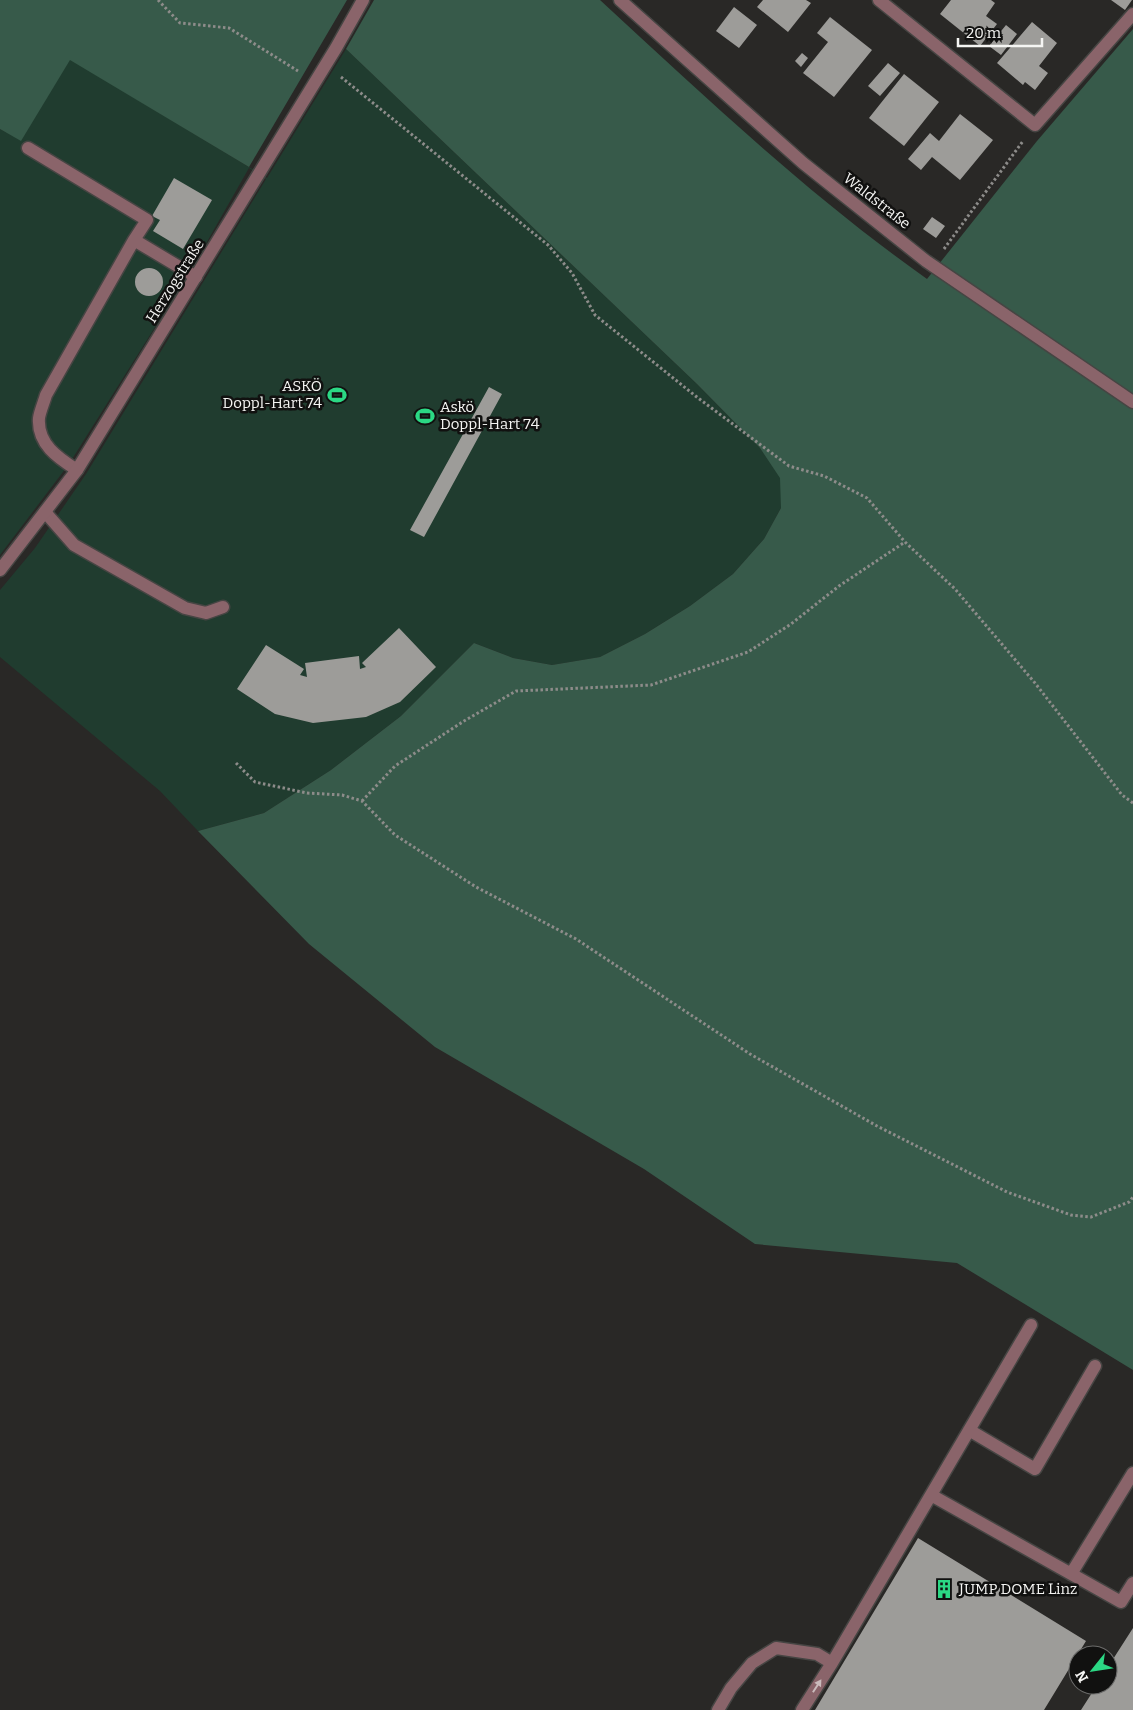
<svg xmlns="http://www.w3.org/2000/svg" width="1133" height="1710" font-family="Bitter,serif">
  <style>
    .green { fill: #203c2f }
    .forest { fill: #375a4a }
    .building { fill: #9d9c99 }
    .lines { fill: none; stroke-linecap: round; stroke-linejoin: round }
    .lane-casing { stroke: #464543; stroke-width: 15 }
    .street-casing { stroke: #464543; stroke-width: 15 }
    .path { stroke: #8d8c8a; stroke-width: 3; stroke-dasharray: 2.5 2.5; stroke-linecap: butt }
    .lane { stroke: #8a646a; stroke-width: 12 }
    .street { stroke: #8a646a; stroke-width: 12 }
    .oneway { fill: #cabbbc }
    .labels { text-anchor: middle; stroke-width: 5; stroke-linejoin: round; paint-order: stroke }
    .street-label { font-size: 15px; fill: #f5f5f3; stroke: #111110 }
    .poi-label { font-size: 15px; fill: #f5f5f3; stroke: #111110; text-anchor: start }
  </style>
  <rect width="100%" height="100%" fill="#292826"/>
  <!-- green -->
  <path class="green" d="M346,49L697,384L760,448L781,478V508L764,539L733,574L690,606L645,634L600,657L552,665L513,658L474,643L401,716L331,770L264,813L198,831L160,791L0,657V590L35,548L86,474L266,179L249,168L191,270L69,464L0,555V129L21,140L70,59L267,178Z"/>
  <!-- forest -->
  <path class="forest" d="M0,0H347L249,167L70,60L21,141L0,129Z
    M374,0H600C706,98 810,196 927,279L1037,141L1133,29V1370L957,1263L755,1244L644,1169L435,1047L309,944L198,831L264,813L331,770L401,716L474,643L513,658L552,665L600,657L645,634L690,606L733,574L764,539L781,508L780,478L760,448L697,384L346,49Z"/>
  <!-- building -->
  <path class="building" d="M763,0H806L811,3L788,32L757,7Z
    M951,0H991L995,3L986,16L997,24L980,46L940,14Z
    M1111,0H1132L1125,10Z
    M734,7L757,25L739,48L716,31Z
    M830,17L872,50L834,97L803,73L828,42L817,33Z
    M1032,22L1057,43L1039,66L1048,73L1035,90L1025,82L1023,85L997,63Z
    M1006,25L1017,34L1001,55L989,46Z
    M802,53L808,58L801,67L795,61Z
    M888,63L900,73L880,96L868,86Z
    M904,74L939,102L904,146L869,118Z
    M960,114L993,140L960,180L932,157L921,170L908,159L930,133L939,141Z
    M174,178L212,200L183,249L153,231L160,220L152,216Z
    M932,217L945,226L936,238L923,229Z
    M135 282a14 14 0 1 1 28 0a14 14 0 1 1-28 0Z
    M489,387L502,394L424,537L410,530Z
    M399,628L436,667L400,702L366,717L313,723L275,714L237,689L266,645L304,669L300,675L307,677L305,663L359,656L360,669L366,667L362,663Z
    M918,1538L1086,1641L1044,1710H815Z
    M1133,1628V1710H1081L1097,1685H1108V1667Z"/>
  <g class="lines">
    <!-- lane casing -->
    <g class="lane-casing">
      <path id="lane" d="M28,148L147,220L134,240L196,277
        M77,470C58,458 37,444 39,418C40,411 44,402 46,395L134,240
        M45,512L74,545L185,608L206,613L223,607
        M969,1430L1035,1469L1095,1366
        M931,1495L1121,1602L1133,1583
        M1071,1574L1133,1473
        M718,1710L731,1688L752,1663L776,1648L817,1654L832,1663
        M802,1710L832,1663L1031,1325"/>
    </g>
    <!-- street casing -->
    <g class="street-casing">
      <path id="street" d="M620,0L803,163L926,261L1133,402
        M879,0L1035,125L1133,14
        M0,570L77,470L336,48L363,0"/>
    </g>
    <!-- path -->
    <path class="path" d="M158,0L180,23L229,28L298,71
      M341,77L548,245L572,273L595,315L698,398L789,466L824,476L867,498L905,542L955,589L1035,683L1122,795L1133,803
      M944,249L1023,141
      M236,763L255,782L307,793L342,795L362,801L395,835L476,887L576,939L750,1054L877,1126L1007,1192L1071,1215L1091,1217L1129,1202L1133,1197
      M362,801L395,766L464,721L516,691L651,685L748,652L791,624L839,586L905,542"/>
    <!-- lane -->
    <use href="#lane" class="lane"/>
    <!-- street -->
    <use href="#street" class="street"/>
  </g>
  <!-- one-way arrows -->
  <defs><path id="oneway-solid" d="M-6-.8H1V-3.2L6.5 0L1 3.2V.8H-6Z" transform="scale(1.25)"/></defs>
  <use class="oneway" href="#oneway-solid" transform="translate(817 1686) rotate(-57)"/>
  <!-- icons -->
  <defs>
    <g id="stadium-bare" transform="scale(1.5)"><path d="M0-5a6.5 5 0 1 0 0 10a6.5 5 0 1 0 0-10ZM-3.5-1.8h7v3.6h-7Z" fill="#2bd884" stroke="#111110" stroke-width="2.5" paint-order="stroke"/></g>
    <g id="building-bare" transform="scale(1.5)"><path d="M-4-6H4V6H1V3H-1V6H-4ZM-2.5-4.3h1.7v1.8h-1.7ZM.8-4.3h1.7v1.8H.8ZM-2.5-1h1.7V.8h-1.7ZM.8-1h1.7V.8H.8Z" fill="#2bd884" stroke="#111110" stroke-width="2.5" paint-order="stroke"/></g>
  </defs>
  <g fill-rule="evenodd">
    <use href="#stadium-bare" x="337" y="395"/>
    <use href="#stadium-bare" x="425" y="416"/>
    <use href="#building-bare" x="944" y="1589"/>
  </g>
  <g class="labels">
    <!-- street labels -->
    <g class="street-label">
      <text transform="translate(877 201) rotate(38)" y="5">Waldstraße</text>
      <text transform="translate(175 281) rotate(-58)" y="5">Herzogstraße</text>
    </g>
    <!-- poi labels -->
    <g class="poi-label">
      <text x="322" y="391" text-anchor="end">ASKÖ<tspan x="322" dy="17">Doppl-Hart 74</tspan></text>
      <text x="440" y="412">Askö<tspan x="440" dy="17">Doppl-Hart 74</tspan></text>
      <text x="959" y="1594">JUMP DOME Linz</text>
    </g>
  </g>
  <!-- north arrow -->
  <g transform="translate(1093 1670) rotate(240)"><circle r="24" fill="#111110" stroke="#6c6c6b"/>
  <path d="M0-4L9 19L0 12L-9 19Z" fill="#2bd884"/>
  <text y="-8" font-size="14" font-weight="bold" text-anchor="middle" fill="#f5f5f3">N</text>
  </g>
  <!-- scale -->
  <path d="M958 38v8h84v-8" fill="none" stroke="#f5f5f3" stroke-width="2.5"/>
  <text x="966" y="38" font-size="15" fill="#f5f5f3" stroke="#111110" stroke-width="4" paint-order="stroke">20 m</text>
</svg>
